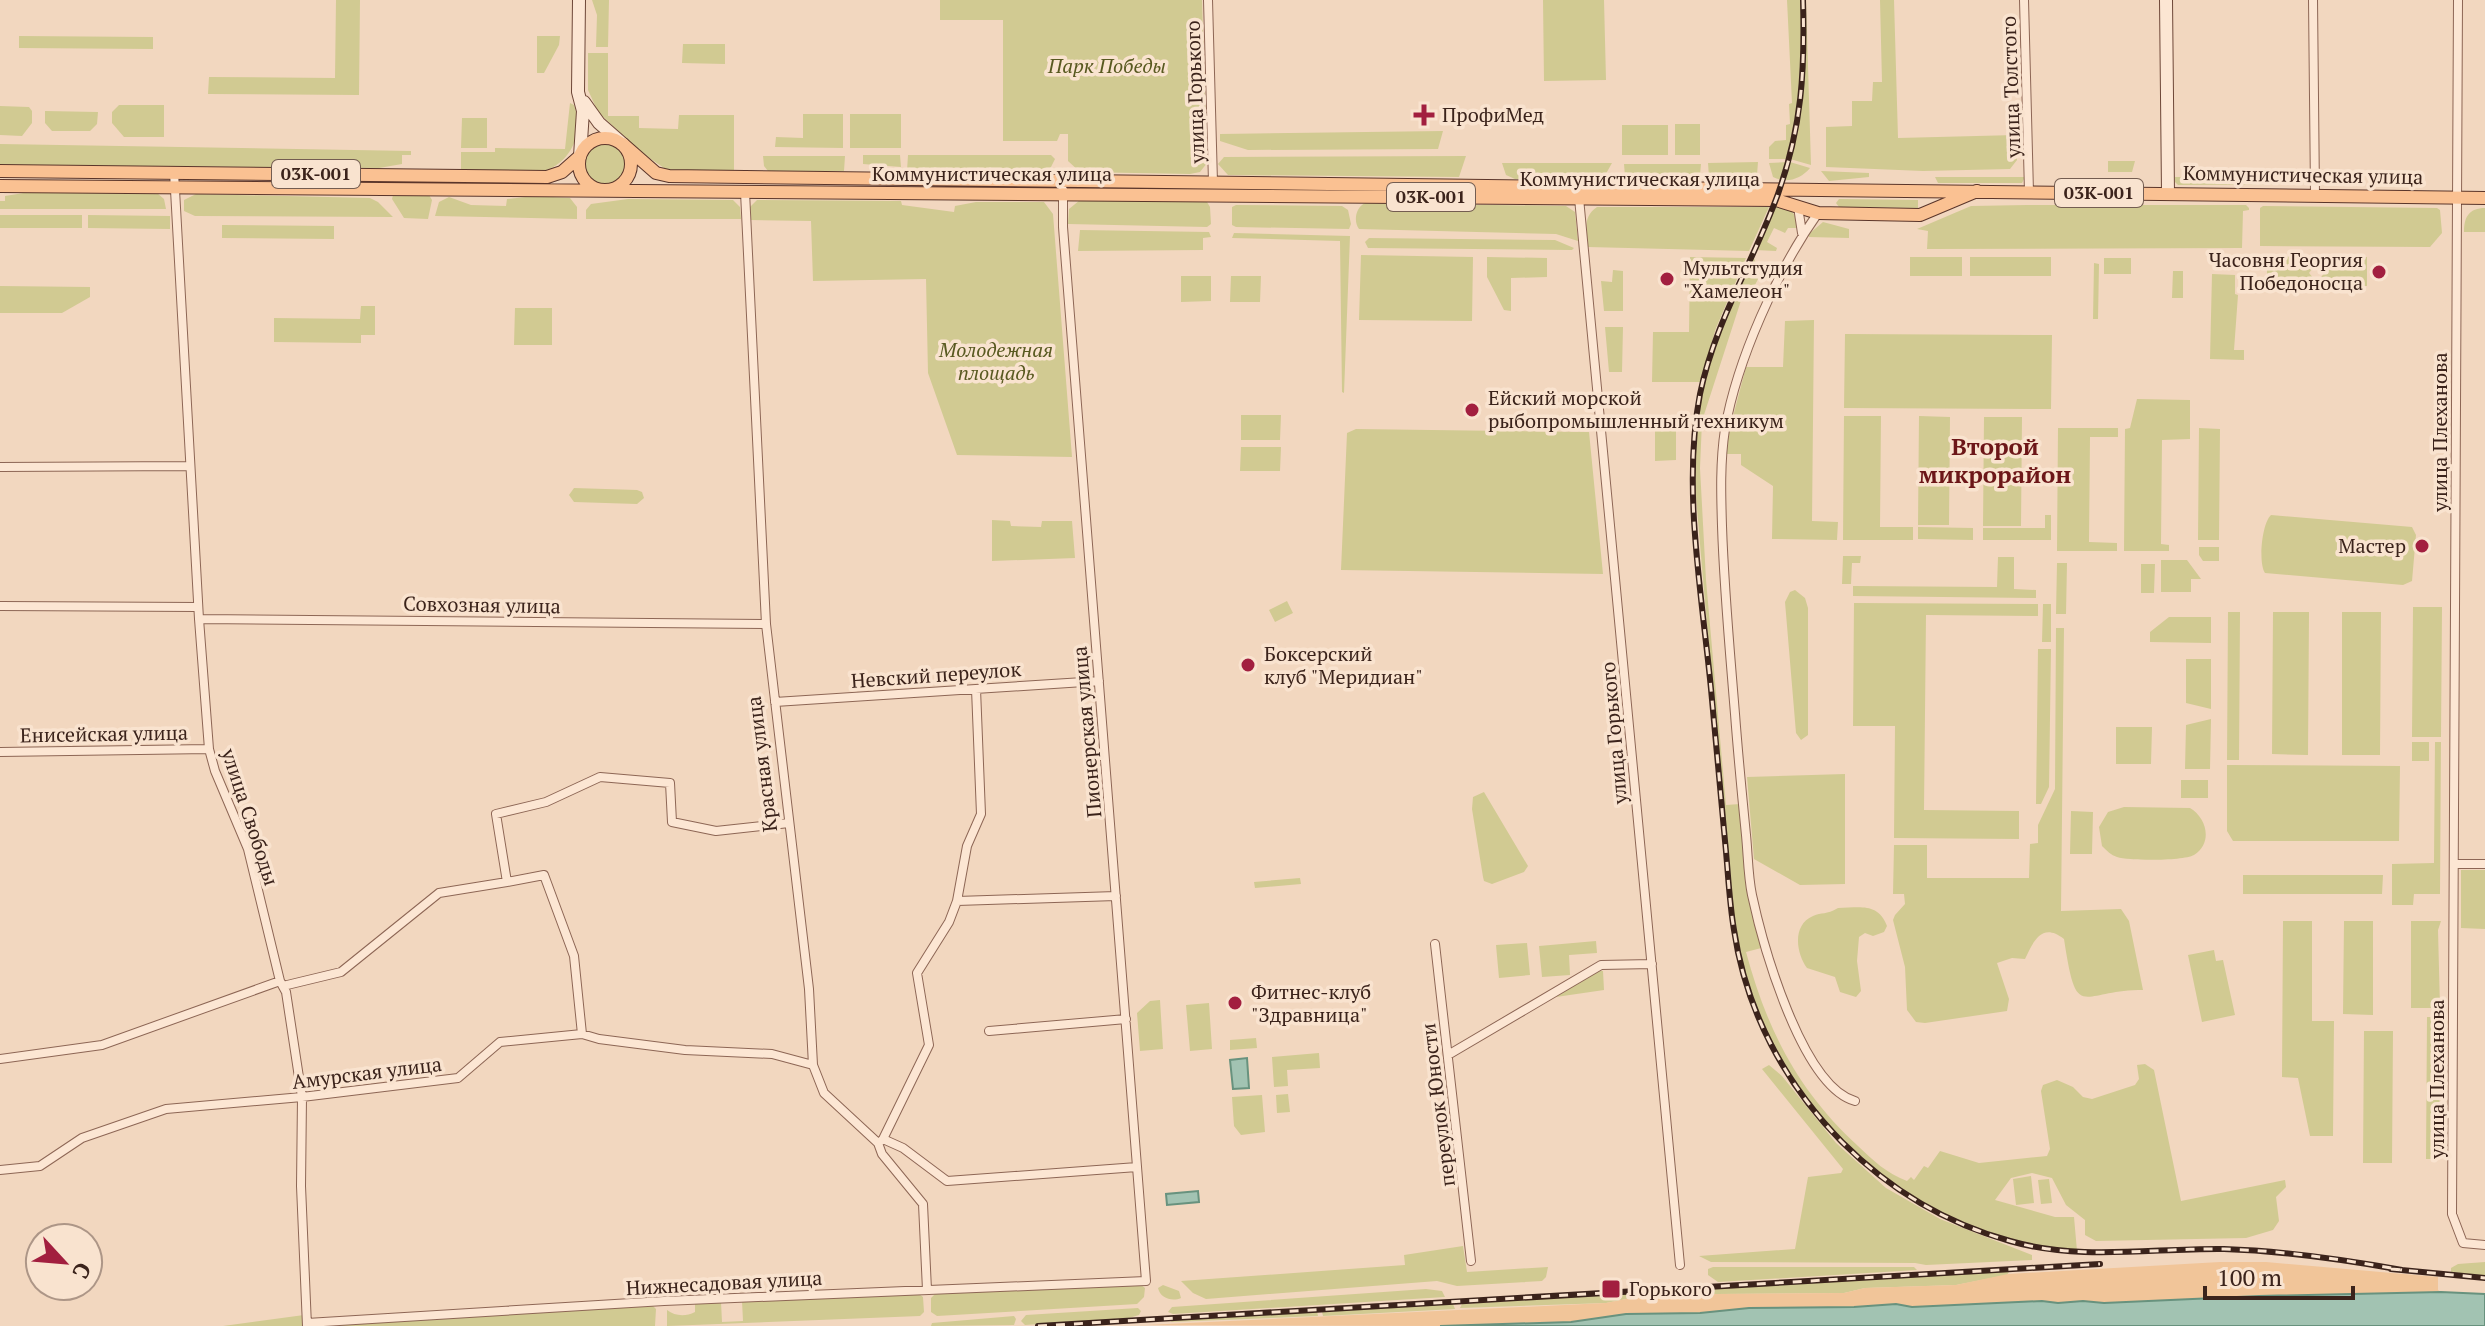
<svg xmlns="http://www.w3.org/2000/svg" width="2485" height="1326" font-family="'PT Serif',serif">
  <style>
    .green { fill: #d1ca92 }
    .sand { fill: #f1c599 }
    .water { fill: #a2c3b2; stroke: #68927e; stroke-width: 2 }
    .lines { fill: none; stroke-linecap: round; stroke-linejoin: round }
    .street-casing { stroke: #8d6655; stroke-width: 10 }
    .secondary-casing { stroke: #6e4738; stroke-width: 14 }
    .primary-casing { stroke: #5a352a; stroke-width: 14 }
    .street { stroke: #fce6d3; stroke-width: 8 }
    .secondary { stroke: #fce6d3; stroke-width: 12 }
    .primary { stroke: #fac192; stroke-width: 12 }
    .rail-casing { stroke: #3b231b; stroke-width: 6 }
    .rail { stroke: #f9e3cf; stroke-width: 3; stroke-dasharray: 9; stroke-linecap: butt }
    .poi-dot { fill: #a21f3f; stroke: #f9e3cf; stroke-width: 3 }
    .labels { text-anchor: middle; stroke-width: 7; stroke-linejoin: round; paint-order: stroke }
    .shield { fill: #f9e3cf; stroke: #745d51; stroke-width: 2 }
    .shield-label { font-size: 18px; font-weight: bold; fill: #3b231b }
    .park-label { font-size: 20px; font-style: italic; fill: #585920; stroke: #f9e3cf }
    .street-label { font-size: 20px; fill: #3b231b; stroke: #f9e3cf }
    .poi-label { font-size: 20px; fill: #3b231b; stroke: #f9e3cf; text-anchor: start }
    .quarter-label { font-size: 24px; font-weight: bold; fill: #6c1618; stroke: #f9e3cf }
  </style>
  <rect width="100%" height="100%" fill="#f2d7bf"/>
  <!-- green -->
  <path class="green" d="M336,0H360L359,95L208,94L209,77L335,78Z
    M592,0H609L608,47H596L597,15Z
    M940,0H1202L1207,163L1200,172L1190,174L1080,172L1068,161V134H1060L1057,141H1003V20H940Z
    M1543,0H1604L1606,80L1544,81Z
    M1787,0H1806L1811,165L1790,159H1769V147L1775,141L1786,140V125L1790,124L1789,104L1792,103Z
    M1880,0H1894L1898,138L2016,135L2017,160L2010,169L1923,171L1826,167V127L1852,126V101H1872L1873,82H1882Z
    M19,36L153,37V49L19,48Z
    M537,36H560L559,45L544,73H537Z
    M683,44H725V64L682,63Z
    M588,53H608V116H639V128L678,129L679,115H734V170H667L642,153L598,112L588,90Z
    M570,103L574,105C584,132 572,162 544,171L461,170V152H495V148L565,149Z
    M119,105H164V137H124L112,123V112Z
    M0,106L29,107L32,111V123L22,136L0,135Z
    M45,111L98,112L97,124L90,131H52L45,123Z
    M803,114H843V148L775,147L776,137L803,138Z
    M850,114H901V148H850Z
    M462,118H487V148H461Z
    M1675,124H1700V155H1675Z
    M1622,125H1668V155H1622Z
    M1443,131L1438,149L1248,150L1220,141V134Z
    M584 164a22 22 0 1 1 44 0a22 22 0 1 1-44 0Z
    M0,144L411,151V155H402V164L379,168L0,165Z
    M900,155L901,167L863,164V155Z
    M908,155H1051L1055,159L1051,167L1044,173L907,171Z
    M763,156H845L844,171H768L764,166Z
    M1466,156L1459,177L1228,175L1218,164L1224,157Z
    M2108,161H2135L2132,172H2108Z
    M1758,162L1757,175L1753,181H1715L1709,177L1708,163Z
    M1790,162L1810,168C1801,179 1786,184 1773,177L1769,163Z
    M1502,163H1612L1603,179H1515L1506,175Z
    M1624,164H1701L1700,175L1695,180L1631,179L1625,176Z
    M1821,171L1869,173V177L1829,181Z
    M2308,176L2305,184L2178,185L2175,182V177Z
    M1935,177H2025L2022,183H1938Z
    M30,192L157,193L164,199L166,209H0V201H5V196Z
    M196,194L370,198L378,202L393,217L195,216L184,211V200Z
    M393,195H429L432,200L428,219L404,218L392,199Z
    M534,196L570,198L577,207V219L435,216L439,202L449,197L471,205L506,206L507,199Z
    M628,199L733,200L740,207L741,219H586V210L591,204Z
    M1839,199L1918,200V208L1839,207L1836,203Z
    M757,200L901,201L902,205L954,212L955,206L976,202H1044L1053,214L1072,457L957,455L928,373L926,279L813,281L811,221L750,220L749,208Z
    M1080,200L1207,202L1210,207L1211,224L1207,227L1068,224L1069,209Z
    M1365,203L1566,206L1575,212L1578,241L1556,234L1359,229C1353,221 1356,207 1365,203Z
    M1236,205L1342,206L1348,210L1351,224L1349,229L1236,227L1232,225V207Z
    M2027,205H2246L2249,208V210L2243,211L2242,248L1927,249L1928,231L1917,229L1971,206Z
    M2263,206L2437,208L2440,210L2442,233L2430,247L2260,246V208Z
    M1597,207H1769L1749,251L1588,247C1587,231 1582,217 1597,207Z
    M1775,207C1790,208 1797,212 1798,228H1788L1785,233L1774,228L1767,242L1777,248L1776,251L1755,250Z
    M2485,208V232H2464C2464,217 2469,208 2485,208Z
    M0,215H82V228H0Z
    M88,215L170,216V229L88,228Z
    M1823,222L1849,229V238L1809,237V234Z
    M222,225L334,226V239L222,238Z
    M1080,230L1209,232L1211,237L1203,238V250L1078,251Z
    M1234,233L1350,236L1344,393L1342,392L1340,241L1232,238Z
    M1369,238L1555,240L1574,248L1572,250L1368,248L1365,242Z
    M1361,255L1473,257L1472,321L1359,320Z
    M2267,256L2315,257V265L2309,273L2315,280V285H2267Z
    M1487,257L1547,258V277L1511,278V311L1504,310L1487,277Z
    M1690,257L1746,258L1716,328L1700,382H1652L1653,332H1689Z
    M1910,257H1962V276H1910Z
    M1970,257H2051V276H1970Z
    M2319,257H2367V286L2319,285V280L2325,272L2319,265Z
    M1751,258H1754L1760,275L1755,285H1746L1702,421L1700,468L1706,580L1726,805L1740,804L1765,947L1746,952C1767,1030 1798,1091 1858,1146C1874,1161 1886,1173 1907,1181L1911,1177L1914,1180L1924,1166L1928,1168L1940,1151L1979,1163L2047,1156L2050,1149L2041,1091L2043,1085L2057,1080L2073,1087L2083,1097L2092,1099L2135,1085L2139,1079L2137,1065L2145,1064L2154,1070L2181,1201L2285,1180L2286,1187L2276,1197L2279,1221L2273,1230L2246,1238L2096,1241L2085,1235V1220L2066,1205L2052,1178L2032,1173L2011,1178L1995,1200L2055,1217H2074L2077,1251C1899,1232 1769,1108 1736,932C1732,912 1731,892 1730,872C1726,833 1723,795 1719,757C1710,662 1702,568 1694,473C1693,397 1719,325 1751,258Z
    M2104,258H2131V274H2104Z
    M2094,263L2099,264L2098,319H2093Z
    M1613,270L1623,271V311H1604L1601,281L1612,282Z
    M2173,271H2183V298H2172Z
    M2212,274L2235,275V294L2238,295L2234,350H2244V360L2210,359Z
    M1181,276H1211V301L1181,302Z
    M1231,276H1261L1260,302H1230Z
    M0,286L90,287V297L62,313H0Z
    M361,306H375V335H361V343L274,342V318L360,319Z
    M515,308H552V345H514Z
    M1814,320L1812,521L1838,522L1837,540L1772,539L1773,486L1741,465V454H1726V443L1746,367H1783L1785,321Z
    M1605,327H1623L1622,372H1609Z
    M1845,334L2052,335L2051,409L1844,408Z
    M2137,399L2190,400V439L2162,440L2161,544L2169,545V551H2124L2125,429L2130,428Z
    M1241,415H1281L1280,440H1241Z
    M1844,416H1881L1880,527H1913V540H1843Z
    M1919,416L1950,417L1949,525H1918Z
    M1984,417H2022L2021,526H1983Z
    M1655,423H1676V460L1655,461Z
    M2058,428H2118V437H2090L2089,542L2117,543V551H2057Z
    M2199,428L2220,429L2219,540H2198Z
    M1356,429L1589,432L1603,574L1341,570L1347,433Z
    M1241,447H1281L1280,471H1240Z
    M574,488L637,490L642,492L644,498L637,504L574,502L569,495Z
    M2045,515H2051V540H1983V528H2045Z
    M2271,515L2412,527L2416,535L2412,581L2403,585L2265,573C2258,563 2262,523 2271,515Z
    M992,520L1010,521L1011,526L1041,527L1042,521H1072L1075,558L992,561Z
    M1918,527L1973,528V540L1918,539Z
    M2199,547H2219V561H2203L2199,555Z
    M1843,556H1861L1860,563H1852L1851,584H1842Z
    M1998,557H2014V589L2036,590V598L1853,596V586L1997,587Z
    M2161,560H2187L2201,579H2191V592H2161Z
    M2057,563H2067L2066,614H2056Z
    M2141,564H2155L2154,593H2141Z
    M1795,590L1805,598L1808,608V735L1801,740L1796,733L1785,602L1790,592Z
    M1287,601L1293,613L1275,622L1269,610Z
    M1854,603L2038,604V616L1926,615L1924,810L2019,811V839L1894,838L1895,726H1853Z
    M2043,604H2051V642H2042Z
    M2413,607H2442L2441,737H2412Z
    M2228,612H2240L2239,760H2227Z
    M2273,612H2309L2308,755L2272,754Z
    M2342,612H2381L2380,755H2342Z
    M2169,617H2211V643L2150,642V632Z
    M2056,628H2064L2061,911L2121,909L2129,921L2143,990C2079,990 2077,1024 2064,939C2041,921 2033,943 2025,959L2012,958L1997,963L2009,999L2007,1011L1925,1023L1916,1022L1907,1010L1905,967L1893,920L1895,915L1905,904L1904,894H1893L1894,845H1927V878H2029L2030,844L2038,843V825L2055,789Z
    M2038,649H2051L2049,787L2041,804H2036Z
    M2186,659H2211V709L2186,703Z
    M2211,719L2210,769H2185L2186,725Z
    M2116,727H2152L2151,764H2116Z
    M2412,742H2429V761H2412Z
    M2435,742H2441L2440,894H2414L2413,905H2392V864L2434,863Z
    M2227,765L2400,766L2399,841H2233L2227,831Z
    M1845,774V884L1800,885L1754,859L1747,777Z
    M2181,780H2208V798H2181Z
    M1484,792L1528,866L1524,872L1492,884L1484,881L1483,877L1472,809L1473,797Z
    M2124,807L2190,808C2207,818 2213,843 2194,855C2183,861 2130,861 2117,857C2111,855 2107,851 2102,846L2099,827L2108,812Z
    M2071,811L2093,812L2092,854H2070Z
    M2461,870H2485V929L2461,928Z
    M2243,875H2383L2382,894H2243Z
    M1300,878L1301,884L1255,888L1254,882Z
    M1838,908C1859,908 1878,902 1887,926L1884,932L1873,936L1865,933L1859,937L1857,961L1861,991L1856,997L1840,992L1835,977L1807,968C1796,953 1792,925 1813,916C1822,912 1826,915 1838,908Z
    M2283,921H2312V1021H2334L2333,1136H2310L2298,1078L2282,1077Z
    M2344,921H2373V1015L2343,1014Z
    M2411,921H2441L2438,930L2440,1008H2411Z
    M1596,941L1597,953L1569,955L1570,975L1542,977L1539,946Z
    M1527,943L1530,975L1499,978L1496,945Z
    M2214,950L2216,961L2223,960L2235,1015L2202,1022L2188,955Z
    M1597,971H1603L1604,990L1556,997Z
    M1160,1000L1163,1049L1140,1051L1137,1013L1150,1001Z
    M1209,1003L1212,1049L1190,1051L1186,1005Z
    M2427,1017H2440L2439,1159H2426Z
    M2364,1031H2393L2392,1163H2363Z
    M1256,1038L1257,1048L1230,1050V1040Z
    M1319,1053L1320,1068L1287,1070L1288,1086L1274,1087L1272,1057Z
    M1769,1065L1782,1076L1836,1143L1886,1188L1940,1219L2032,1255V1260L1926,1265L1915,1263L1711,1262L1699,1256L1795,1249L1808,1177L1841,1173L1843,1169L1762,1069Z
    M1288,1094L1290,1112L1277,1113L1276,1095Z
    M1262,1095L1265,1132L1241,1135L1234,1126L1232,1097Z
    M2031,1176L2034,1203L2016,1205L2013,1179Z
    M2049,1179L2052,1203L2041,1204L2038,1180Z
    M1463,1246L1467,1272L1548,1267L1546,1277L1542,1281L1457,1286L1437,1281L1206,1299L1193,1293L1181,1281L1405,1265L1404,1255Z
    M2485,1262V1276L2451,1272V1268L2458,1264Z
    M1713,1267H1914L1917,1270L1718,1282L1708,1275V1269Z
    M2007,1270L2009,1272L2007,1275L1956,1285L1865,1288L1844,1293L1716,1294L1652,1298L1641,1296L1606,1303L1460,1308L1462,1304Z
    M1141,1285L1145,1288L1144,1297L1137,1304L937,1316L931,1312V1298L936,1293Z
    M1163,1285L1179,1291L1181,1298C1172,1302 1160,1298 1158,1288Z
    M1426,1289L1442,1291L1445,1297L1173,1314L1168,1312L1172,1307Z
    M919,1294L923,1297L924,1312L920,1316L667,1326V1310C675,1316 685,1317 695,1312V1303L721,1302L722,1322L743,1321L742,1301Z
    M1453,1304L1455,1309L1323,1316L1322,1312Z
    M652,1305L656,1309L655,1326H322Z
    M1138,1308L1141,1311L1139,1315L1129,1318L1025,1325L1021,1321L1026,1315Z
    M1317,1311L1318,1316L1171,1322L1172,1320Z
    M304,1315L305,1326H223Z
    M1014,1316L1016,1319L1014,1325L931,1326L932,1323Z"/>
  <!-- sand -->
  <path class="sand" d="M2220,1262H2266L2438,1277V1290L2441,1292L2259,1296L2104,1303C2083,1301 2063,1304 2042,1301L1912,1307L1896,1304L1854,1307L1749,1308L1700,1313L1626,1314L1571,1322L1440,1326L1146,1325L1606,1303L1641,1296L1652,1298L1716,1294L1844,1293L1865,1288L1956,1285L2008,1274Z"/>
  <!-- water -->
  <path class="water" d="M1247,1058L1249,1088L1233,1089L1230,1060Z
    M1198,1191L1199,1202L1167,1205L1166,1194Z
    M2441,1292L2485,1294V1326H1440L1571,1322L1626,1314L1700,1313L1749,1308L1854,1307L1896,1304L1912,1307L2042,1301L2058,1303L2083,1301L2104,1303L2259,1296Z"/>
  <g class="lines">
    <!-- street casing -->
    <g class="street-casing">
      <path id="street" d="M1208,0L1213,182
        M2024,0L2029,192
        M2313,0L2315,194
        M2458,0L2452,1214L2463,1243L2485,1245
        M174,172L199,619L209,749L215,771L248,849L280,981L286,992L302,1097L301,1186L307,1326
        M745,192L766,624L809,989L813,1065L824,1093L878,1143L882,1154L923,1204L927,1290
        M1579,198L1680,1265
        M1798,207L1802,233
        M1818,213C1777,271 1737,360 1725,429C1720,462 1721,494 1722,526C1724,589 1730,652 1735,714C1738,754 1742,795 1746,835C1748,855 1748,876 1752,895C1763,946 1802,1086 1855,1101
        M0,467L190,466
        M0,606L198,607
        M199,619L766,624
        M775,702L1099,681
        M0,752L209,749
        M2454,864H2485
        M507,882L544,875L574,956L582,1034
        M957,901L1116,896
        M1435,944L1471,1261
        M283,986L341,972L439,893L507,882L496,814L546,802L600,777L670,783L672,822L716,831L789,823
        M989,1031L1126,1019
        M1448,1055L1601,965L1652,964
        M0,1059L102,1045L280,981
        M883,1139L929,1045L917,973L949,922L957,901L967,846L981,814L976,689
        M881,1141L883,1139L903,1148L947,1181L1137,1167
        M0,1170L40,1166L82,1138L166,1109L302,1097L458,1078L500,1042L582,1034L599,1039L685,1050L772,1054L813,1065
        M307,1323L664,1301L1146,1281L1063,227V190"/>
    </g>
    <!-- secondary casing -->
    <g class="secondary-casing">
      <path id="secondary" d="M579,0L578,92L583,111L580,156
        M2166,0L2168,193
        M584,102L599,123L623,144"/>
    </g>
    <!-- primary casing -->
    <g class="primary-casing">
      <path id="primary" d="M579 164a26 26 0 1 1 52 0a26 26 0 1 1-52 0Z
        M623,144L656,173L669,176L2485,198
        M0,171L547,177L562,172L580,156
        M0,186L1776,200L1818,213L1920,215L1977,191"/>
    </g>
    <!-- street -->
    <use href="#street" class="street"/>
    <!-- secondary -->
    <use href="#secondary" class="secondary"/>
    <!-- primary -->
    <use href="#primary" class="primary"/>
    <!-- rail casing -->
    <g class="rail-casing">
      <path id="rail" d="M1803,0C1805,71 1802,126 1778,194C1753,263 1715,321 1700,394C1682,487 1702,595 1711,689C1716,739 1720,790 1725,841C1728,870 1729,901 1734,930C1746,1011 1785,1084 1842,1142C1889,1189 1945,1223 2010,1241C2080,1261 2152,1248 2224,1249C2286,1251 2341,1259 2402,1270
        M2391,1269L2485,1278
        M1038,1326L2100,1264"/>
    </g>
    <!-- rail -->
    <use href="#rail" class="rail"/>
  </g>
  <!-- markers -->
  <g class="poi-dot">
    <path d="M1420 103h8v8h8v8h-8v8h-8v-8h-8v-8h8z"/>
    <circle cx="2379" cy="272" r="8"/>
    <circle cx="1667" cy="279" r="8"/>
    <circle cx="1472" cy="410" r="8"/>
    <circle cx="2422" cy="546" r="8"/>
    <circle cx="1248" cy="665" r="8"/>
    <circle cx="1235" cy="1003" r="8"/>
    <rect x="1601" y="1279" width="20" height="20" rx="4"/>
  </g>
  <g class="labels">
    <!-- shield labels -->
    <g class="shield">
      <rect x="272" y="160" width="88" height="28" rx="6"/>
      <rect x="2055" y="179" width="88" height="28" rx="6"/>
      <rect x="1387" y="183" width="88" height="28" rx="6"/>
    </g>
    <g class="shield-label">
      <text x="316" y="180">03К-001</text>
      <text x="2099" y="199">03К-001</text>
      <text x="1431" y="203">03К-001</text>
    </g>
    <!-- park labels -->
    <g class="park-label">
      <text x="1107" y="73">Парк Победы</text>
      <text x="996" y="357">Молодежная<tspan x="996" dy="23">площадь</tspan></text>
    </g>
    <!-- street labels -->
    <g class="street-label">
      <text transform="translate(2011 87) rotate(-92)" y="7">улица Толстого</text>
      <text transform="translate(1195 92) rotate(-92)" y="7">улица Горького</text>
      <text x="992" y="181">Коммунистическая улица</text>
      <text transform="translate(2303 175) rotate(1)" y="7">Коммунистическая улица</text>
      <text x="1640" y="186">Коммунистическая улица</text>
      <text transform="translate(2440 432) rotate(-90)" y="7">улица Плеханова</text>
      <text transform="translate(482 605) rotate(1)" y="7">Совхозная улица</text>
      <text transform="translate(936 675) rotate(-4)" y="7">Невский переулок</text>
      <text transform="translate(1087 732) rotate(-95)" y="7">Пионерская улица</text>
      <text transform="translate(1614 733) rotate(-95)" y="7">улица Горького</text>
      <text transform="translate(104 734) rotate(-1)" y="7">Енисейская улица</text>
      <text transform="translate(762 764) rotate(-97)" y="7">Красная улица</text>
      <text transform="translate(250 817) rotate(72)" y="7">улица Свободы</text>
      <text transform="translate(367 1073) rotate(-7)" y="7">Амурская улица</text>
      <text transform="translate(2437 1079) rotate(-90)" y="7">улица Плеханова</text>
      <text transform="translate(1438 1105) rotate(-97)" y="7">переулок Юности</text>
      <text transform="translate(724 1283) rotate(-3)" y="7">Нижнесадовая улица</text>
    </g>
    <!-- poi labels -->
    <g class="poi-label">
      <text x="1442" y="122">ПрофиМед</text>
      <text x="2363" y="267" text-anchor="end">Часовня Георгия<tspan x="2363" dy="23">Победоносца</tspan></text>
      <text x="1683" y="275">Мультстудия<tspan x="1683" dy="23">"Хамелеон"</tspan></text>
      <text x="1488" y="405">Ейский морской<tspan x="1488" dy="23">рыбопромышленный техникум</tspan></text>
      <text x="2406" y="553" text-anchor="end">Мастер</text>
      <text x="1264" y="661">Боксерский<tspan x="1264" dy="23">клуб "Меридиан"</tspan></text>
      <text x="1251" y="999">Фитнес-клуб<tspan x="1251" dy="23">"Здравница"</tspan></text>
      <text x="1629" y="1296">Горького</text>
    </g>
    <!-- quarter labels -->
    <g class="quarter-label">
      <text x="1995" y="455">Второй<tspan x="1995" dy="28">микрорайон</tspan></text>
    </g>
  </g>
  <!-- north arrow -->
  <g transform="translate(64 1262) rotate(116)"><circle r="38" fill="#f9e3cf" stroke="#ad9687" stroke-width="2"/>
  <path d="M0-6L14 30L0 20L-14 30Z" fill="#a21f3f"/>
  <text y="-12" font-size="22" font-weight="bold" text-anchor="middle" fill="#3b231b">С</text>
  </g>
  <!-- scale -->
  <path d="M2205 1286v12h148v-12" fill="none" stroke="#3b231b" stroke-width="4"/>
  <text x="2217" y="1286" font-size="24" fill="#3b231b" stroke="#f9e3cf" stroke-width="6" paint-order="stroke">100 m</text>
</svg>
